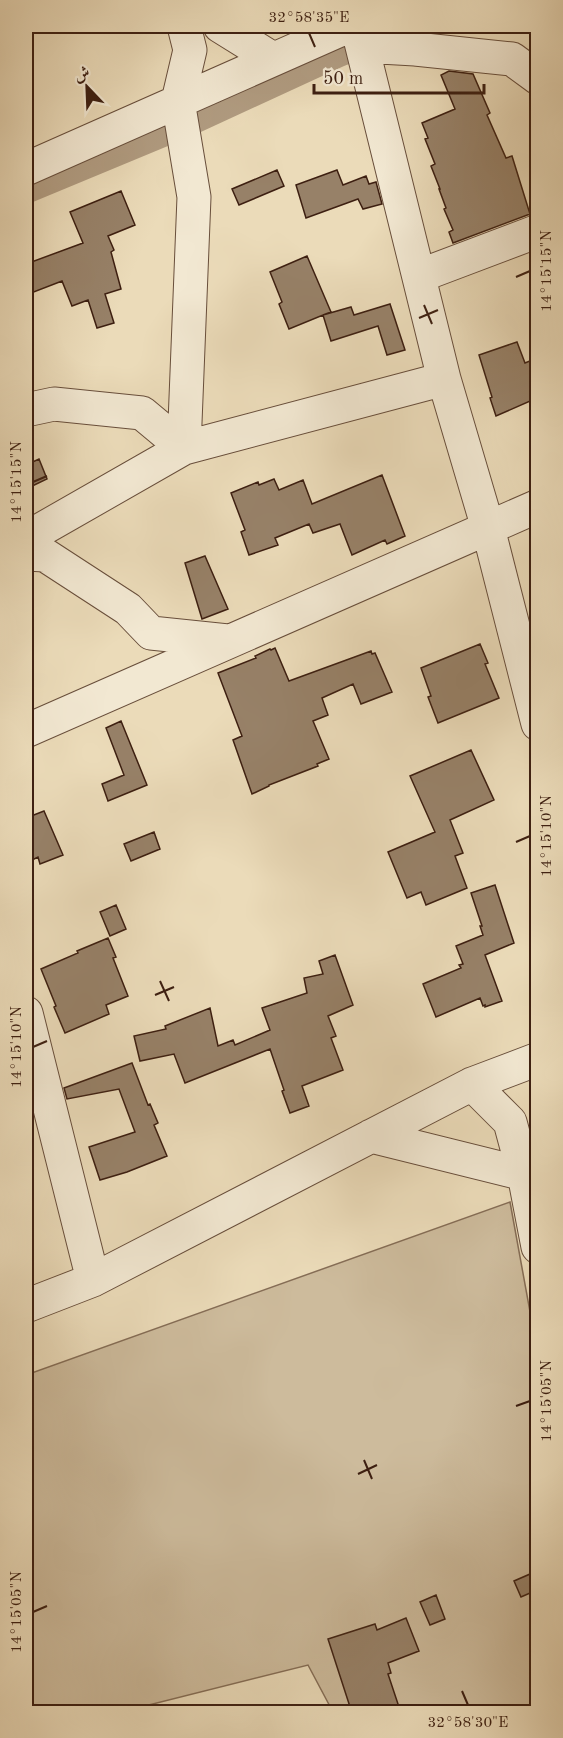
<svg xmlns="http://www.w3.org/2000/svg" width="563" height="1738" font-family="'Old Standard TT',Amiri,serif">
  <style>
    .green { fill: #cdbb9c; stroke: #856d56; stroke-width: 1.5 }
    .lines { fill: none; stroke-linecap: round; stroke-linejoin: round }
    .canal { stroke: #b09b80; stroke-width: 24 }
    .building { fill: #978168; stroke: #3d1f11; stroke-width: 1.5 }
    .minor-casing { stroke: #684e3b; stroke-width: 35 }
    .minor { stroke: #f2e8d2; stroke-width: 33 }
    .ticks { fill: none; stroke: #3d1f11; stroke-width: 2 }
    .neatline { fill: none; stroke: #3d1f11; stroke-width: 2 }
    .ticks-label { font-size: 15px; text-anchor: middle; fill: #3d1f11 }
  </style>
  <rect width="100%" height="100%" fill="#ebdbb9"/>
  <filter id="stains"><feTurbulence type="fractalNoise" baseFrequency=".00333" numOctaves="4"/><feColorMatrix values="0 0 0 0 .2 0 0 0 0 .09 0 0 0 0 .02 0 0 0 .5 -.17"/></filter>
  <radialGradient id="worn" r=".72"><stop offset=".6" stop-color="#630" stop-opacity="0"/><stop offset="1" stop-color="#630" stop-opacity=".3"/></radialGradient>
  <!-- green -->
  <path class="green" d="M510,1202L537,1350V1712H333L308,1665L121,1712H26V1375Z"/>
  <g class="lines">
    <!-- canal -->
    <path class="canal" d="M26,192L185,126L339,55L412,26"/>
  </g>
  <!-- building -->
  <path class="building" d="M449,71L473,74L490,113L487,115L506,158L512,156L530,214L453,243L449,232L453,230L444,209L446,208L439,189H440L431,166L435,164L425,139L428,138L422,123L455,109L441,75Z
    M277,170L284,186L239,205L232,189Z
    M337,170L343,185L366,176L369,184L376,182L382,204L363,209L358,199L306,218L296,185Z
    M121,191L135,225L108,236L114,250L111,252L121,289L105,294L114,323L97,328L88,300L72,306L62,281L26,295V264L83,243L70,212Z
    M307,256L331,312L323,315L351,307L354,315L390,304L405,350L387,355L378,326L331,341L323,315L289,329L279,304L282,302L270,272Z
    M517,342L525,363L537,358V398L496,416L490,398L492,397L479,355Z
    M39,459L47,479L26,489V465Z
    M382,475L405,536L387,544L385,540L352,555L340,524L313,533L309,524L275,538L278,545L249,555L241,532L245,530L231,493L258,482L259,485L274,479L279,490L303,480L312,504Z
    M205,556L228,609L202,619L185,563Z
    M480,644L488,663L485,664L499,698L438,723L428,697L431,696L421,668Z
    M275,648L289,681L371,651L372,654L375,653L392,692L361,704L353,684L322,698L328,715L313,721L329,759L317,764L318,766L269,785V786L252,794L233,740L242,736L218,673L256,658L255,656L270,649L271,650Z
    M121,721L147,785L108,801L102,784L124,775L106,728Z
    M471,750L494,800L450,820L463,853L455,856L467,888L426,905L421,892L407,898L388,852L435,832L410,776Z
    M44,811L63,855L40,864L38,857L26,863V818Z
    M154,832L160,849L131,861L124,844Z
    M495,885L514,943L485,955L502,1001L485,1007V1005L483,1006L480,998L436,1017L423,984L461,968L459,965L463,964L456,946L483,935L480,926H482L471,893Z
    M116,905L126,929L110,936L100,912Z
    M108,938L116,957L113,958L128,996L106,1005L109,1014L65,1033L54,1007L56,1006L41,969L78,953L77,951Z
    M335,955L353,1005L328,1016L336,1036L331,1038L343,1070L302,1086L309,1106L290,1113L282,1091L284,1090L270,1049L185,1083L174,1054L140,1061L134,1036L166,1029L165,1026L210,1008L218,1046L233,1040L235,1045L270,1030L262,1008L307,993L304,978L323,974L319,961Z
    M132,1063L148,1105L150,1104L158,1123L154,1125L167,1156L127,1172L100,1180L89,1147L135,1132L119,1089L67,1099L64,1088Z
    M537,1571V1590L521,1597L514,1581Z
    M436,1595L445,1619L430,1625L420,1602Z
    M406,1618L419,1651L388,1663L391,1673L388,1674L399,1707L383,1713H352L328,1639L375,1624L377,1630Z"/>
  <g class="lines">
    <!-- minor casing -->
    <g class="minor-casing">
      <path id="minor" d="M220,26L273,59
        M357,26L444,379L488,528L538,724
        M362,46L415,49L512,59L538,78
        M26,169L349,26
        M419,276L538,231
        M26,410L54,404L142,413L184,448
        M184,448L194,197L178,101L190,50L184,26
        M26,536L37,532L184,448L444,379
        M26,554L45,555L128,609L151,633L228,641
        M26,731L538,506
        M26,1013L93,1280
        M472,1084L510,1122L524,1174L538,1188
        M371,1136L524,1174L538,1247
        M26,1306L93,1280L472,1084L538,1059"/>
    </g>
    <!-- minor -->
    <use href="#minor" class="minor"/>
  </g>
  <!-- ticks -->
  <path class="ticks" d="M309,33L315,47M516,277L530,271M424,305L432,324M419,318L438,310M33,482L47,476M516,842L530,836M160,981L169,1001M155,995L174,987M33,1047L47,1041M516,1406L530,1401M364,1460L372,1479M358,1474L377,1465M33,1612L47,1606M462,1691L468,1705"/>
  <!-- margin -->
  <rect width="563" height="1738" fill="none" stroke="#ebdbb9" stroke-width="66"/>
  <!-- north arrow -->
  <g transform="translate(87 87) rotate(337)" stroke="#f2e8d2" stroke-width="4.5" paint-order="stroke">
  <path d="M0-4.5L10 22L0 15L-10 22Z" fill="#3d1f11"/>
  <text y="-9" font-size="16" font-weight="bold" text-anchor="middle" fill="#3d1f11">ش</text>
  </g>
  <!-- scale -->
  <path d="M314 84v9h170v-9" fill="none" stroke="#3d1f11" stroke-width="3"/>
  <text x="323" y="84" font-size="18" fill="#3d1f11" stroke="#f2e8d2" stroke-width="4.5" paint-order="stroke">50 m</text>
  <rect x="33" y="33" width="497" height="1672" class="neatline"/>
  <g class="ticks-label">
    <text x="309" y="22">32°58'35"E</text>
    <text transform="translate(546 271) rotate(-90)" y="5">14°15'15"N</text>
    <text transform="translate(16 482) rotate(-90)" y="5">14°15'15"N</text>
    <text transform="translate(546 836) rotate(-90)" y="5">14°15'10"N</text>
    <text transform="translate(16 1047) rotate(-90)" y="5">14°15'10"N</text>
    <text transform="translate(546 1401) rotate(-90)" y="5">14°15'05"N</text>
    <text transform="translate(16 1612) rotate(-90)" y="5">14°15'05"N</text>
    <text x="468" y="1727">32°58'30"E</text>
  </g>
  <rect width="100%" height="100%" filter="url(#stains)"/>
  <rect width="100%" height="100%" fill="url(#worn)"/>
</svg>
